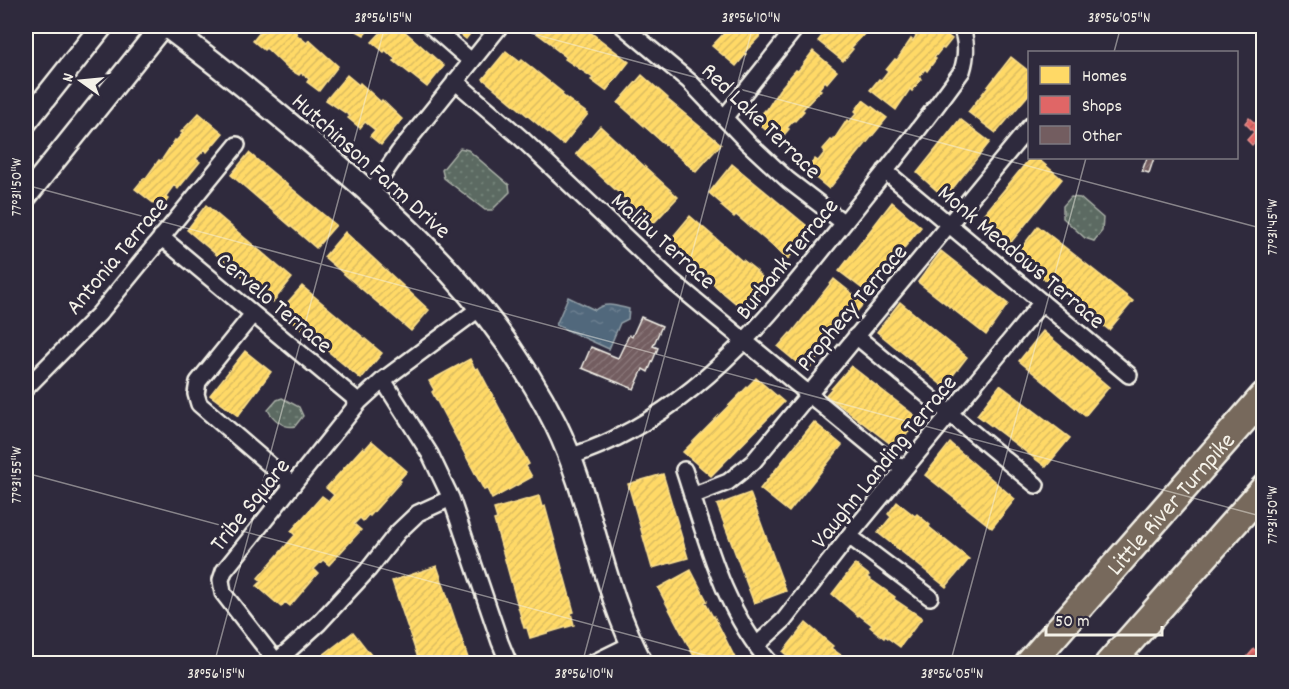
<svg xmlns="http://www.w3.org/2000/svg" width="1289" height="689" font-family="Dekko,sans-serif">
  <style>
    .park { fill: url(#park-dots); stroke: #a8aea5; stroke-width: 1.5 }
    .water { fill: url(#water-ripples); stroke: #929fa7; stroke-width: 1.5 }
    .homes { fill: url(#homes-hatch); stroke: #fce08d; stroke-width: 1.5 }
    .shops { fill: url(#shops-hatch); stroke: #e6908d; stroke-width: 1.5 }
    .building { fill: url(#building-hatch); stroke: #f4f1e8; stroke-width: 1.5 }
    .lines { fill: none; stroke-linecap: round; stroke-linejoin: round }
    .street-casing { stroke: #f4f1e8; stroke-width: 20 }
    .secondary-casing { stroke: #f4f1e8; stroke-width: 26 }
    .highway-casing { stroke: #f4f1e8; stroke-width: 32 }
    .street { stroke: #2f2a3d; stroke-width: 15 }
    .secondary { stroke: #2f2a3d; stroke-width: 21 }
    .highway { stroke: #77695c; stroke-width: 27 }
    .ticks { fill: none; stroke: #f4f1e8; stroke-width: 1.5; stroke-opacity: 0.45 }
    .labels { text-anchor: middle; stroke-width: 6; stroke-linejoin: round; paint-order: stroke }
    .street-label { font-size: 24px; fill: #f4f1e8; stroke: #2f2a3d }
    .neatline { fill: none; stroke: #f4f1e8; stroke-width: 2 }
    .ticks-label { font-size: 15px; text-anchor: middle; fill: #f4f1e8 }
  </style>
  <defs>
    <pattern id="park-dots" width="8" height="8" patternUnits="userSpaceOnUse" patternTransform="scale(1.5)"><rect width="8" height="8" fill="#5b6b62"/><path d="M2 2h.1M6 6h.1" fill="none" stroke="#738178" stroke-width="1.8" stroke-linecap="round"/></pattern>
    <pattern id="water-ripples" width="26" height="14" patternUnits="userSpaceOnUse" patternTransform="scale(1.5)"><rect width="26" height="14" fill="#51687c"/><path d="M2 4q2-2 4 0t4 0M15 11q2-2 4 0t4 0" fill="none" stroke="#6b7e8f"/></pattern>
    <pattern id="homes-hatch" width="6" height="6" patternUnits="userSpaceOnUse" patternTransform="scale(1.5)"><rect width="6" height="6" fill="#ffd966"/><path d="M-1 1l2-2M0 6l6-6M5 7l2-2" fill="none" stroke="#dbbc60"/></pattern>
    <pattern id="shops-hatch" width="6" height="6" patternUnits="userSpaceOnUse" patternTransform="scale(1.5)"><rect width="6" height="6" fill="#e06666"/><path d="M-1 1l2-2M0 6l6-6M5 7l2-2" fill="none" stroke="#b35d5c"/></pattern>
    <pattern id="building-hatch" width="6" height="6" patternUnits="userSpaceOnUse" patternTransform="scale(1.5)"><rect width="6" height="6" fill="#735d60"/><path d="M-1 1l2-2M0 6l6-6M5 7l2-2" fill="none" stroke="#887577"/></pattern>
  </defs>
  <rect width="100%" height="100%" fill="#2f2a3d"/>
  <filter id="ink" filterUnits="userSpaceOnUse"><feTurbulence type="fractalNoise" baseFrequency=".0167" numOctaves="2"/><feDisplacementMap in="SourceGraphic" scale="12" xChannelSelector="R" yChannelSelector="G"/><feConvolveMatrix kernelMatrix="1 2 1 2 8 2 1 2 1" color-interpolation-filters="sRGB"/></filter>
  <g filter="url(#ink)">
    <!-- park -->
    <path class="park" d="M460,148L468,150L509,185L510,192L492,210H485L444,178L442,170Z
      M1071,197L1080,198L1103,218L1102,231L1094,241L1085,238L1063,218V206Z
      M282,398L299,407L303,416L295,426C284,429 273,419 268,410L277,400Z"/>
    <!-- water -->
    <path class="water" d="M568,297L595,310C605,301 617,306 629,309L628,319L620,323L609,349L556,325Z"/>
    <!-- homes -->
    <path class="homes" d="M265,26H288L297,33L296,34L307,43L309,40L338,66L319,91L307,82L309,79L301,73L299,75L287,68L266,48L264,50L253,41Z
      M348,26H372L364,35Z
      M387,26H393L400,31L402,29L444,66L427,87L394,61L395,59L385,50L384,52L372,42Z
      M449,26H476L466,39Z
      M527,26H585L590,29L589,31L629,62L606,91L591,80L593,78L565,59L566,57L553,47L554,46Z
      M727,26H768L759,34L761,35L744,53L746,54L736,66L712,46L729,28Z
      M830,26H869L867,29L868,30L851,48L853,49L843,61L818,41Z
      M922,26H934L952,39L944,49L942,48L934,58L936,59L927,71L925,69L919,77L921,79L912,91L910,89L896,110L870,90L879,79L881,80L888,71L886,70L895,59L897,60L911,39L913,41Z
      M506,51L520,62L522,60L563,93L562,95L588,114L563,145L483,79Z
      M813,51L837,71L827,83L825,81L819,89L821,90L802,110L804,111L795,121L794,120L787,128L789,129L779,141L755,121L765,110L766,111L779,90L796,70L798,71Z
      M1011,57L1030,72V93L996,133L968,112Z
      M347,75L359,85L360,83L381,102L382,100L402,119L381,145L370,136L375,130L365,122L360,128L348,118L350,116L326,100Z
      M642,75L668,98L667,99L721,144L696,172L618,103Z
      M863,100L887,118L829,189L806,170L815,159L818,161L825,152L823,149L831,140L833,141L847,120L849,122L857,113L855,111Z
      M199,113L223,133L207,152L205,149L196,159L200,162L178,189L174,185L166,196L168,199L161,209L135,189L144,178H146L159,160L161,161L175,140L176,141L183,133L181,132Z
      M960,119L990,142L945,198L917,173Z
      M600,126L678,197L653,224L576,154Z
      M249,153L336,225L316,248L231,175Z
      M1030,158H1037L1062,179L1008,246L978,222Z
      M732,164L812,230L788,259L736,215L734,217L721,206L723,205L709,193Z
      M892,202L921,227L868,293L839,271Z
      M206,205L292,278L273,302L187,230Z
      M690,216L742,261L743,260L757,271L756,272L769,283L745,311L666,245Z
      M1038,226L1133,301L1109,330L1015,256Z
      M345,232L429,310L411,331L324,257Z
      M941,251L1008,304L986,335L918,282Z
      M834,279L864,303L807,371L778,347L790,333L791,334Z
      M302,286L382,353L361,379L280,311Z
      M900,302L967,357L944,387L877,332Z
      M1043,331L1109,387L1085,416L1019,361Z
      M245,351L271,372L238,416L210,395Z
      M470,359L475,369L478,368L529,464L526,466L532,477L492,499L487,489L484,490L432,392L434,390L429,381Z
      M851,366L919,419L896,448L826,395Z
      M756,378L784,402L711,476L683,452Z
      M1000,385L1070,438L1046,467L977,415Z
      M814,422L842,445L789,512L760,489Z
      M372,441L407,471L399,480L401,481L370,516L368,515L363,521L360,518L354,524L361,530L329,565L323,560L314,569L318,573L290,606L285,602L281,607L257,586L262,581L258,578L295,535L291,531L322,496L329,501L334,495L326,488L363,447L365,449Z
      M950,443L1015,499L992,528L925,475Z
      M663,474L688,558L652,568L628,484Z
      M750,493L786,591L754,603L717,505Z
      M539,496L542,507L545,506L574,612L571,613L574,625L530,638L527,628H524L494,520L497,519L494,509Z
      M897,502L915,516L917,514L930,525L929,527L969,559L946,587L878,533L891,517L888,514Z
      M855,564L869,575L867,577L895,597L894,599L922,618L900,647L885,636L884,638L870,627L872,625L859,615L858,616L832,594Z
      M437,566L470,664H420L392,581Z
      M691,570L707,601L705,602L713,617L714,616L738,664H698L658,588Z
      M806,623L833,646L831,648L848,660L847,661L850,664H796L783,652Z
      M353,632L378,664H315L314,662Z"/>
    <!-- shops -->
    <path class="shops" d="M1249,118L1264,131L1252,145L1247,140L1254,132L1245,123Z
      M1254,649L1264,657V664H1241Z"/>
    <!-- building -->
    <path class="building" d="M1147,158H1154L1149,173L1142,171Z
      M641,317L662,326L653,346L658,348L648,372L643,369L634,389L582,368L591,347L618,358L629,335L632,337Z"/>
    <g class="lines">
      <!-- street casing -->
      <g class="street-casing">
        <path id="street" d="M431,26L471,61
          M623,26L689,81L748,143L788,180L844,223
          M455,81L521,138L671,280L885,457L904,469
          M724,118L797,26
          M885,171L1129,375
          M371,192L399,152L500,26
          M161,237L359,402
          M253,314L198,382L196,394L199,404L293,485
          M856,336L1036,485
          M383,380L430,454L451,498L500,642L509,664
          M26,388L99,314L237,145
          M570,457C585,451 601,446 616,438C715,389 781,302 848,218C886,170 926,122 962,71C967,55 967,42 961,26
          M684,470C706,537 723,610 771,664
          M692,496L728,482L753,462L1030,126
          M849,536L930,597
          M757,645L784,620L849,536L1042,302
          M276,662L319,623L368,570L398,532L418,513L451,498
          M278,664L223,593L221,580L224,571L359,402L383,380L480,308
          M591,664L632,644"/>
      </g>
      <!-- secondary casing -->
      <g class="secondary-casing">
        <path id="secondary" d="M166,26C213,61 259,98 304,136C403,219 498,307 556,425C593,501 601,588 642,664
          M26,122L102,26
          M26,196L162,26"/>
      </g>
      <!-- highway casing -->
      <g class="highway-casing">
        <g id="highway">
          <path id="s1" d="M1029,664L1264,396"/>
          <path d="M1109,664L1264,489"/>
        </g>
      </g>
      <!-- street -->
      <use href="#street" class="street"/>
      <!-- secondary -->
      <use href="#secondary" class="secondary"/>
      <!-- highway -->
      <use href="#highway" class="highway"/>
    </g>
  </g>
  <!-- ticks -->
  <path class="ticks" d="M503,26L1264,229M1114,52L1121,26M26,185L1264,517M26,473L738,664M214,664L385,26M582,664L753,26M950,664L1086,158"/>
  <g class="labels">
    <!-- street labels -->
    <g class="street-label">
      <text transform="translate(762 120) rotate(44)" y="8">Red Lake Terrace</text>
      <text transform="translate(372 165) rotate(42)" y="8">Hutchinson Farm Drive</text>
      <text transform="translate(664 240) rotate(42)" y="8">Malibu Terrace</text>
      <text transform="translate(116 255) rotate(-50)" y="8">Antonia Terrace</text>
      <text transform="translate(1022 256) rotate(40)" y="8">Monk Meadows Terrace</text>
      <text transform="translate(786 258) rotate(-51)" y="8">Burbank Terrace</text>
      <text transform="translate(275 302) rotate(40)" y="8">Cervelo Terrace</text>
      <text transform="translate(851 307) rotate(-50)" y="8">Prophecy Terrace</text>
      <text transform="translate(883 461) rotate(-51)" y="8">Vaughn Landing Terrace</text>
      <text dy="8" stroke="none"><textPath href="#s1" startOffset="214">Little River Turnpike</textPath></text>
      <text transform="translate(249 504) rotate(-51)" y="8">Tribe Square</text>
    </g>
  </g>
  <!-- margin -->
  <rect width="1289" height="689" fill="none" stroke="#2f2a3d" stroke-width="66"/>
  <!-- legend -->
  <rect x="1028" y="51" width="210" height="108" fill="#2f2a3d" stroke="#7e7a81" stroke-width="1.5"/>
  <rect x="1040" y="66" width="30" height="18" fill="#ffd966" stroke="#7e7a81" stroke-width="1.5"/>
  <text x="1082" y="81" font-size="18" fill="#f4f1e8">Homes</text>
  <rect x="1040" y="96" width="30" height="18" fill="#e06666" stroke="#7e7a81" stroke-width="1.5"/>
  <text x="1082" y="111" font-size="18" fill="#f4f1e8">Shops</text>
  <rect x="1040" y="126" width="30" height="18" fill="#735d60" stroke="#7e7a81" stroke-width="1.5"/>
  <text x="1082" y="141" font-size="18" fill="#f4f1e8">Other</text>
  <!-- north arrow -->
  <g transform="translate(81 81) rotate(285)" stroke="#2f2a3d" stroke-width="4.5" paint-order="stroke">
  <path d="M0-4.5L10 22L0 15L-10 22Z" fill="#f4f1e8"/>
  <text y="-9" font-size="16" font-weight="bold" text-anchor="middle" fill="#f4f1e8">N</text>
  </g>
  <!-- scale -->
  <path d="M1046 626v9h116v-9" fill="none" stroke="#f4f1e8" stroke-width="3"/>
  <text x="1055" y="626" font-size="18" fill="#f4f1e8" stroke="#2f2a3d" stroke-width="4.5" paint-order="stroke">50 m</text>
  <rect x="33" y="33" width="1223" height="623" class="neatline"/>
  <g class="ticks-label">
    <text x="383" y="22">38°56'15"N</text>
    <text x="751" y="22">38°56'10"N</text>
    <text x="1119" y="22">38°56'05"N</text>
    <text transform="translate(16 187) rotate(-90)" y="5">77°31'50"W</text>
    <text transform="translate(1272 227) rotate(-90)" y="5">77°31'45"W</text>
    <text transform="translate(16 475) rotate(-90)" y="5">77°31'55"W</text>
    <text transform="translate(1272 515) rotate(-90)" y="5">77°31'50"W</text>
    <text x="216" y="678">38°56'15"N</text>
    <text x="584" y="678">38°56'10"N</text>
    <text x="952" y="678">38°56'05"N</text>
  </g>
</svg>
